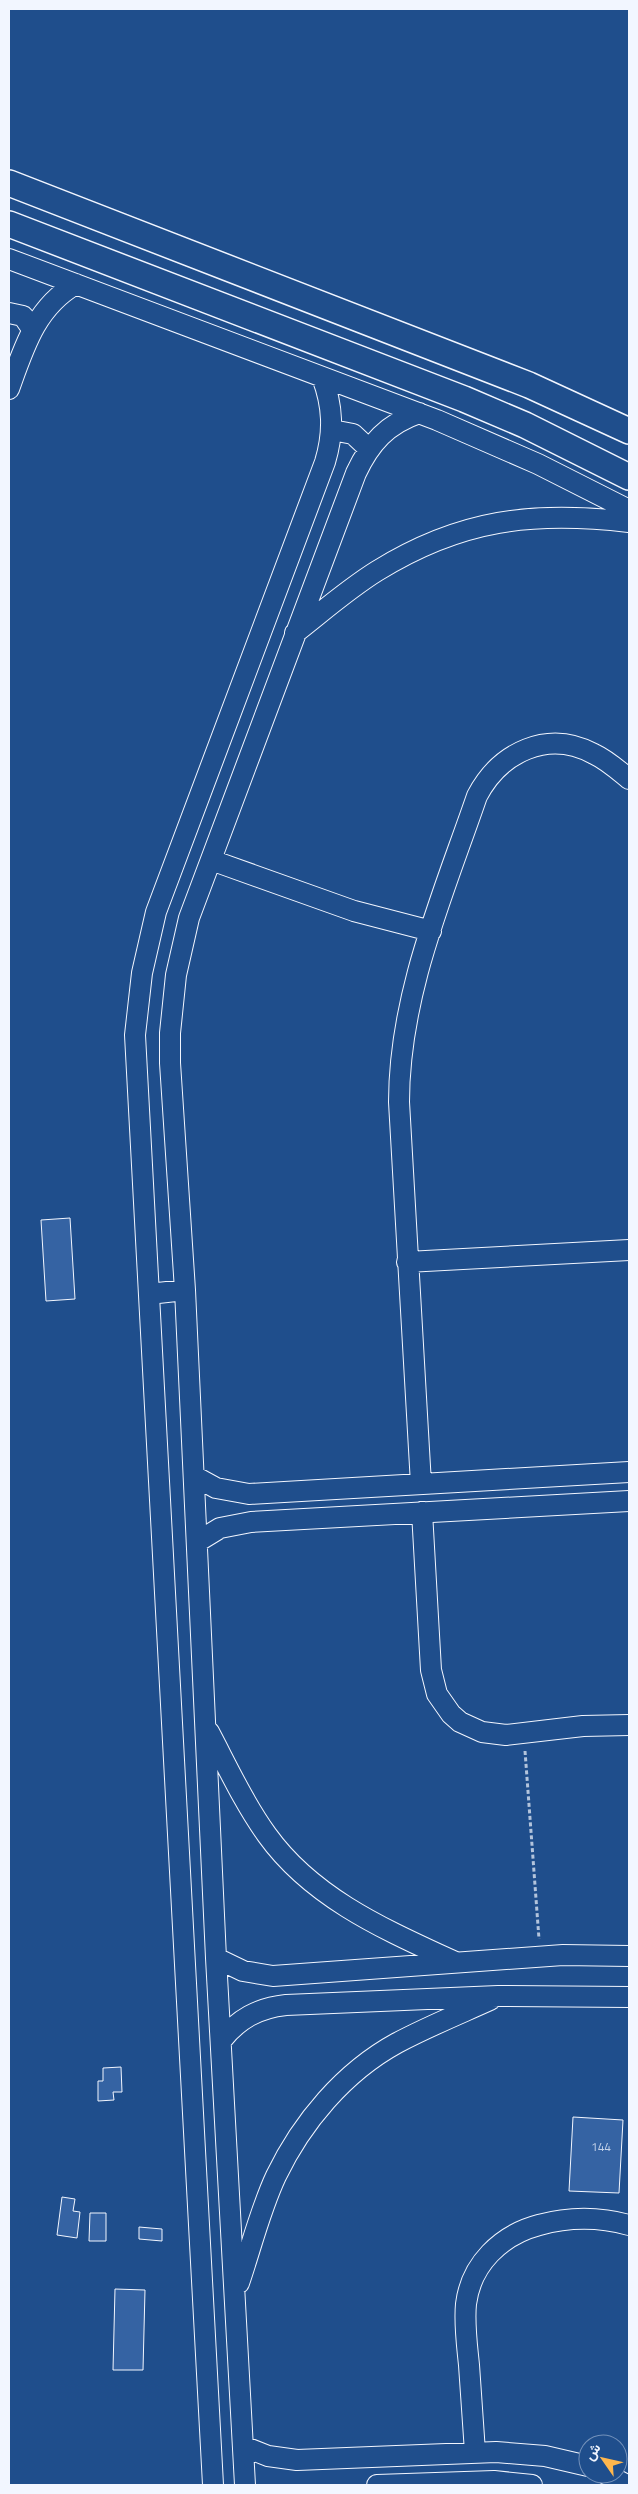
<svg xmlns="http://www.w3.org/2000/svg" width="638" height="2494" font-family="'Titillium Web',Vazirmatn,sans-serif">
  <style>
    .building { fill: #3563a3; stroke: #f2f6ff }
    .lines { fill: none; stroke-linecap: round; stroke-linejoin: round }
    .minor-casing { stroke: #f2f6ff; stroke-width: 22 }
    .major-casing { stroke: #f2f6ff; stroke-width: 28 }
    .path { stroke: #b3c4dc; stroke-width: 3; stroke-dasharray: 4 2.5; stroke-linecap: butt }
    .minor { stroke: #1f4e8c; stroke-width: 20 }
    .major { stroke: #1f4e8c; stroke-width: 25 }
    .labels { text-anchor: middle; stroke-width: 4; stroke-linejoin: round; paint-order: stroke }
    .number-label { font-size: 12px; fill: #c3d1e8 }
  </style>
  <rect width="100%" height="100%" fill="#1f4e8c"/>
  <!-- building -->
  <path class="building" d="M70,1218L75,1299L46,1301L41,1220Z
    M121,2067L122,2092H113L114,2100L98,2101V2081H103V2068Z
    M573,2117L623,2120L619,2193L569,2191Z
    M62,2197L75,2199L73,2211L80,2212L77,2238L57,2235Z
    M90,2213H106V2241H89Z
    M139,2227L162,2229V2241L139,2239Z
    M115,2289L145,2290L143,2370H113Z"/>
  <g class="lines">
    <!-- minor casing -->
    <g class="minor-casing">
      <path id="minor" d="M9,259L437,420L538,464L629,510
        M9,313L23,316L32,329
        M9,389C24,347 36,307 76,284
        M332,430L353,434L369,449
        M295,633C322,612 348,589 377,571C461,519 533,511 629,522
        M211,860L354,911L431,931
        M407,1262L629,1250
        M149,1294L185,1290
        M194,1476L216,1488L249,1494L629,1472
        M421,1484L399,1102C399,995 443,895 477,796C500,752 548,729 594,754C607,760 618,770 629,779
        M422,1512L431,1670L437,1694L451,1714L460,1722L482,1732L506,1735L583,1726L629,1725
        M197,1542L220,1528L251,1522L629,1501
        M209,1732C227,1766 244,1803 267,1835C313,1899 386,1930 455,1962
        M216,1958L243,1971L273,1976L563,1955L629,1956
        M221,2041C238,2019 258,2008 286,2005L498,1996L629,1997
        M239,2283C251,2248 260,2210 276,2176C302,2122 344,2072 397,2043C427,2027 459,2014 490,2000
        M243,2446L268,2456L297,2460L496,2452L545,2456L588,2466
        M475,2452C473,2423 471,2394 469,2365C467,2345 464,2324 466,2304C471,2264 501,2235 539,2225C568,2217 600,2217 629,2225
        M606,2474L627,2485
        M213,2485L135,1035L142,973L156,912L325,462C334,432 333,406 322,377
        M245,2485L216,1958L185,1290L170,1063V1033L176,975L189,918L356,473C370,443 387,424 419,413
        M377,2485L494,2481L532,2485"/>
    </g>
    <!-- major casing -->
    <g class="major-casing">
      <path id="major" d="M9,183L529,385L629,431
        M9,224L464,399L525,425L629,477"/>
    </g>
    <!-- path -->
    <path class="path" d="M525,1751L539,1939"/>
    <!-- minor -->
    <use href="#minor" class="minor"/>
    <!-- major -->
    <use href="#major" class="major"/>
  </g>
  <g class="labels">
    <!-- number labels -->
    <g class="number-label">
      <text x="601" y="2151">144</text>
    </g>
  </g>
  <!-- border -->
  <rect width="638" height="2494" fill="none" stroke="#f2f6ff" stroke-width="20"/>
  <!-- north arrow -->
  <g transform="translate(603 2459) rotate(304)"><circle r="24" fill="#1f4e8c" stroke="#7391ba"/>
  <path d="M0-4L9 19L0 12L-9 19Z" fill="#ffb74d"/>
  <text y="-8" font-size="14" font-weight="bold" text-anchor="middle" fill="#f2f6ff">ش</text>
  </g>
</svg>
